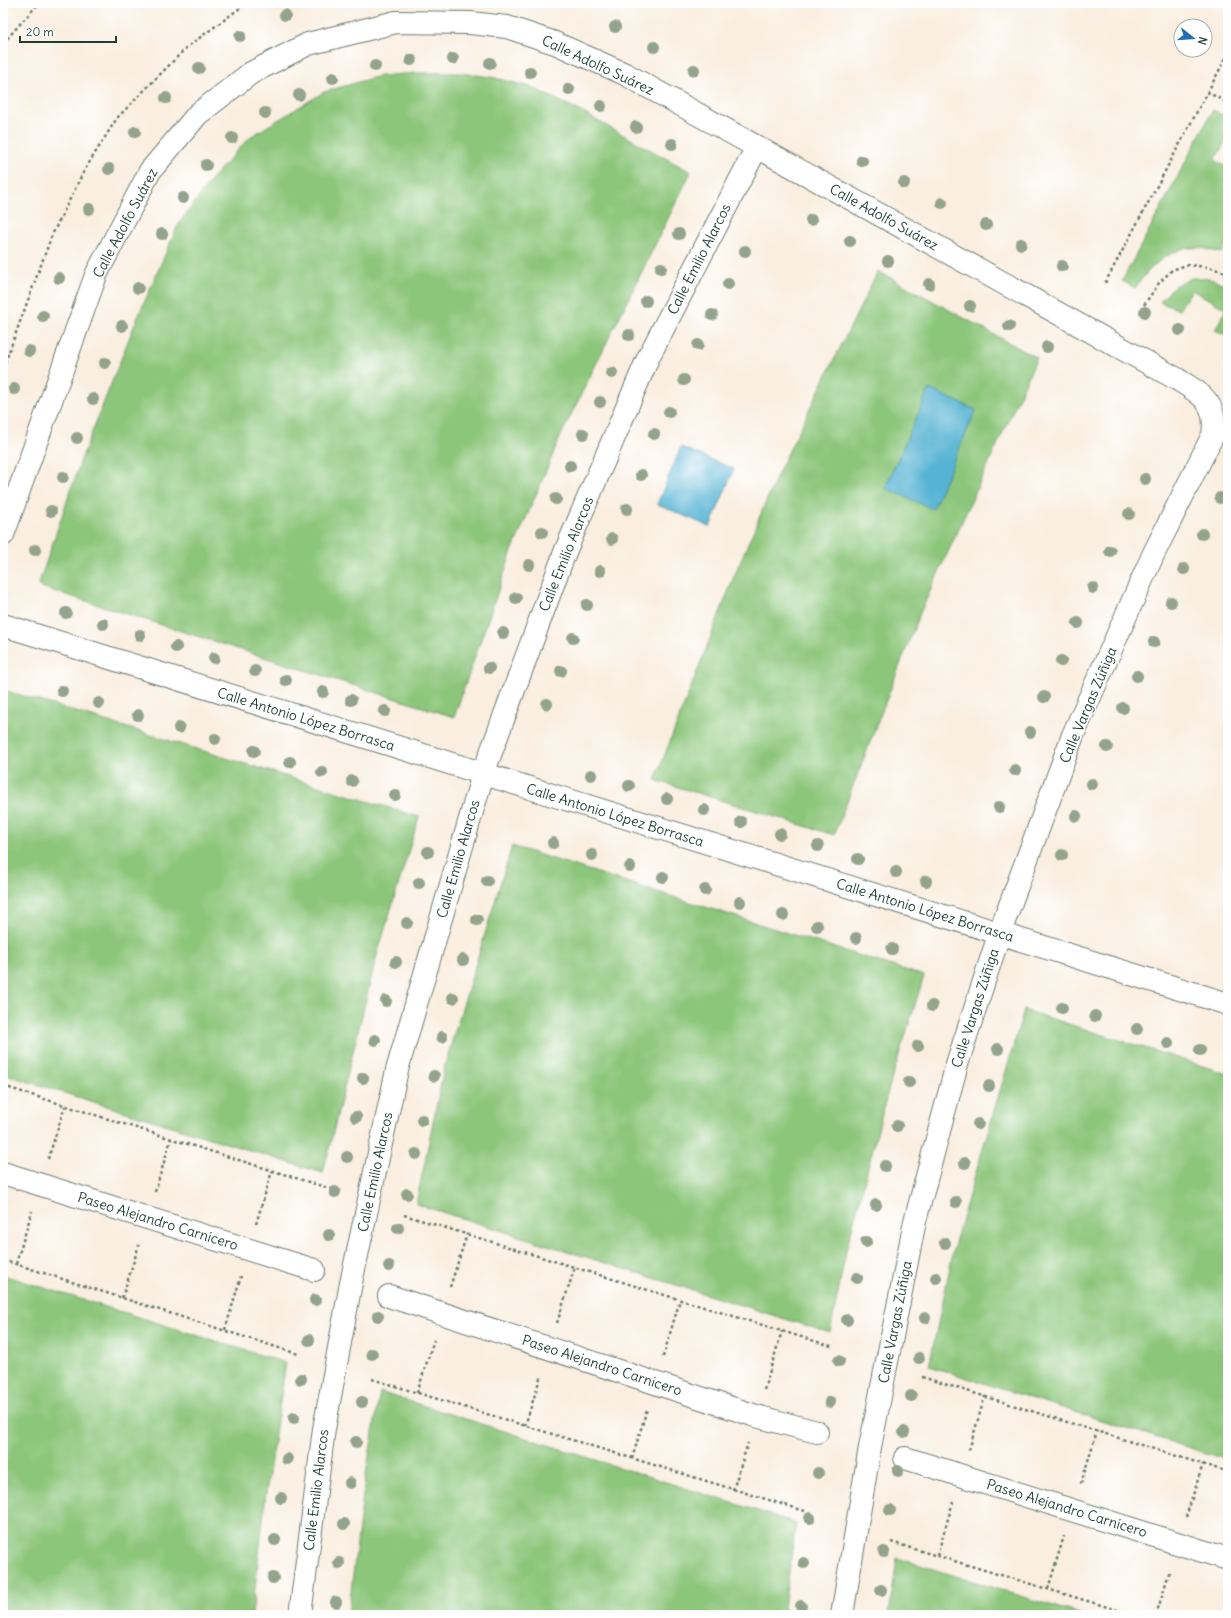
<svg xmlns="http://www.w3.org/2000/svg" width="1231" height="1618" font-family="Delius,sans-serif">
  <style>
    .green { fill: #8cc67a; stroke: #568257 }
    .water { fill: #56b3d4; stroke: #3a7884 }
    .lines { fill: none; stroke-linecap: round; stroke-linejoin: round }
    .street-casing { stroke: #6b7b70; stroke-width: 24 }
    .path { stroke: #6b7b70; stroke-width: 2.5; stroke-dasharray: 3 3; stroke-linecap: butt }
    .street { stroke: #fff; stroke-width: 22 }
    .tree { fill: #93a38c }
    .labels { text-anchor: middle; stroke-width: 3; stroke-linejoin: round; paint-order: stroke }
    .street-label { font-size: 14px; fill: #1f3d34; stroke: #fff }
  </style>
  <rect width="100%" height="100%" fill="#fff"/>
  <filter id="ink" filterUnits="userSpaceOnUse"><feTurbulence type="fractalNoise" baseFrequency=".025" numOctaves="2"/><feDisplacementMap in="SourceGraphic" scale="8" xChannelSelector="R" yChannelSelector="G"/><feConvolveMatrix kernelMatrix="1 2 1 2 8 2 1 2 1" color-interpolation-filters="sRGB"/></filter>
  <filter id="wash" filterUnits="userSpaceOnUse"><feTurbulence type="fractalNoise" baseFrequency=".012" numOctaves="4" result="noise"/><feDisplacementMap in="SourceGraphic" scale="16" xChannelSelector="R" yChannelSelector="G"/><feGaussianBlur stdDeviation="0.9" result="paint"/><feColorMatrix in="noise" values="0 0 0 0 0 0 0 0 0 0 0 0 0 0 0 0 0 1.4 0 .05"/><feComposite in="paint" operator="in"/></filter>
  <g filter="url(#wash)">
    <rect width="100%" height="100%" fill="#f9eedf"/>
    <!-- green -->
    <path class="green" d="M415,73H460L491,77L531,87L574,108L691,172L562,433L512,551L454,717L38,586L81,460L134,326L178,225L214,176L250,137L324,92L379,76Z
      M1213,110L1228,118V137L1215,160L1228,168V241L1222,253C1215,252 1207,249 1201,248C1171,245 1151,266 1135,288L1122,281Z
      M878,271L1037,358L920,613L834,835L655,780L735,574L780,469Z
      M1192,278C1206,277 1216,280 1228,286V336L1215,330L1226,309L1192,290L1179,310L1160,302L1174,286Z
      M4,690L419,817L377,955L323,1173L3,1074Z
      M512,846L924,976L890,1084L847,1247L830,1333L416,1204L445,1064Z
      M1024,1010L1228,1074V1460L929,1366L956,1239Z
      M3,1275L286,1363L266,1493L252,1615H3Z
      M380,1392L796,1523L783,1615H348L365,1479Z
      M897,1558L1083,1615H889Z"/>
    <!-- water -->
    <path class="water" d="M929,389L976,410L933,509L885,488Z
      M681,447L734,469L710,527L657,504Z"/>
  </g>
  <g filter="url(#ink)">
    <g class="lines">
      <!-- street casing -->
      <g class="street-casing">
        <path id="street" d="M3,535L96,275L150,171L198,114L251,73L308,44L396,22L470,23L507,27L555,43L625,74L1177,379C1201,394 1218,402 1213,435L1153,555L1073,735L1000,932L957,1064L915,1221L870,1447L842,1615
          M3,625C411,752 820,876 1228,1004
          M3,1173L314,1270
          M389,1296L756,1416L817,1432
          M905,1458L1228,1559
          M300,1615L324,1429L351,1283L397,1070L483,774L565,552L648,358L757,147"/>
      </g>
      <!-- path -->
      <path class="path" d="M3,43L39,3
        M1207,92L1228,103
        M1105,283L1228,54
        M1144,305L1159,283L1172,270L1186,265L1208,267L1228,273
        M3,368L52,235L84,171L117,118L187,47L247,3
        M3,1086L331,1189
        M48,1159L65,1106
        M155,1192L171,1139
        M404,1215L834,1347
        M256,1224L272,1171
        M3,1260L298,1354
        M16,1264L32,1211
        M450,1287L467,1234
        M122,1298L139,1245
        M557,1323L575,1267
        M225,1330L241,1276
        M663,1357L680,1300
        M922,1377L1228,1472
        M372,1379L805,1511
        M764,1390L782,1331
        M417,1393L434,1340
        M525,1426L541,1375
        M969,1450L985,1396
        M632,1459L647,1409
        M1081,1484L1097,1431
        M733,1490L748,1443
        M1186,1517L1203,1464
        M891,1542L1134,1615
        M937,1556L953,1502
        M1048,1589L1064,1536
        M1156,1615L1170,1570"/>
      <!-- street -->
      <use href="#street" class="street"/>
    </g>
    <!-- trees -->
    <g class="tree">
      <circle cx="285" cy="15" r="6"/>
      <circle cx="615" cy="27" r="6"/>
      <circle cx="240" cy="36" r="6"/>
      <circle cx="654" cy="47" r="6"/>
      <circle cx="453" cy="59" r="6"/>
      <circle cx="411" cy="60" r="6"/>
      <circle cx="490" cy="63" r="6"/>
      <circle cx="375" cy="66" r="6"/>
      <circle cx="199" cy="68" r="6"/>
      <circle cx="694" cy="70" r="6"/>
      <circle cx="530" cy="72" r="6"/>
      <circle cx="333" cy="78" r="6"/>
      <circle cx="569" cy="89" r="6"/>
      <circle cx="299" cy="95" r="6"/>
      <circle cx="166" cy="98" r="6"/>
      <circle cx="601" cy="106" r="6"/>
      <circle cx="265" cy="113" r="6"/>
      <circle cx="636" cy="127" r="6"/>
      <circle cx="135" cy="132" r="6"/>
      <circle cx="232" cy="138" r="6"/>
      <circle cx="672" cy="144" r="6"/>
      <circle cx="862" cy="161" r="6"/>
      <circle cx="206" cy="165" r="6"/>
      <circle cx="109" cy="169" r="6"/>
      <circle cx="904" cy="183" r="6"/>
      <circle cx="183" cy="198" r="6"/>
      <circle cx="942" cy="203" r="6"/>
      <circle cx="89" cy="209" r="6"/>
      <circle cx="811" cy="220" r="6"/>
      <circle cx="986" cy="225" r="6"/>
      <circle cx="162" cy="234" r="6"/>
      <circle cx="679" cy="234" r="6"/>
      <circle cx="850" cy="241" r="6"/>
      <circle cx="1021" cy="244" r="6"/>
      <circle cx="745" cy="251" r="6"/>
      <circle cx="888" cy="261" r="6"/>
      <circle cx="1062" cy="266" r="6"/>
      <circle cx="661" cy="268" r="6"/>
      <circle cx="59" cy="278" r="6"/>
      <circle cx="728" cy="284" r="6"/>
      <circle cx="929" cy="284" r="6"/>
      <circle cx="138" cy="288" r="6"/>
      <circle cx="646" cy="301" r="6"/>
      <circle cx="970" cy="306" r="6"/>
      <circle cx="1145" cy="312" r="6"/>
      <circle cx="712" cy="315" r="6"/>
      <circle cx="43" cy="316" r="6"/>
      <circle cx="122" cy="326" r="6"/>
      <circle cx="1009" cy="326" r="6"/>
      <circle cx="1180" cy="330" r="6"/>
      <circle cx="629" cy="335" r="6"/>
      <circle cx="698" cy="345" r="6"/>
      <circle cx="1047" cy="347" r="6"/>
      <circle cx="29" cy="351" r="6"/>
      <circle cx="105" cy="363" r="6"/>
      <circle cx="612" cy="373" r="6"/>
      <circle cx="684" cy="380" r="6"/>
      <circle cx="14" cy="389" r="6"/>
      <circle cx="93" cy="399" r="6"/>
      <circle cx="600" cy="402" r="6"/>
      <circle cx="669" cy="412" r="6"/>
      <circle cx="583" cy="434" r="6"/>
      <circle cx="654" cy="434" r="6"/>
      <circle cx="77" cy="438" r="6"/>
      <circle cx="570" cy="466" r="6"/>
      <circle cx="641" cy="475" r="6"/>
      <circle cx="63" cy="477" r="6"/>
      <circle cx="1145" cy="479" r="6"/>
      <circle cx="1220" cy="498" r="6"/>
      <circle cx="556" cy="499" r="6"/>
      <circle cx="627" cy="509" r="6"/>
      <circle cx="51" cy="511" r="6"/>
      <circle cx="1129" cy="514" r="6"/>
      <circle cx="542" cy="532" r="6"/>
      <circle cx="1202" cy="534" r="6"/>
      <circle cx="612" cy="539" r="6"/>
      <circle cx="35" cy="550" r="6"/>
      <circle cx="1110" cy="551" r="6"/>
      <circle cx="529" cy="565" r="6"/>
      <circle cx="1184" cy="569" r="6"/>
      <circle cx="600" cy="571" r="6"/>
      <circle cx="1093" cy="588" r="6"/>
      <circle cx="516" cy="598" r="6"/>
      <circle cx="1171" cy="602" r="6"/>
      <circle cx="587" cy="605" r="6"/>
      <circle cx="66" cy="613" r="6"/>
      <circle cx="1078" cy="623" r="6"/>
      <circle cx="103" cy="624" r="6"/>
      <circle cx="503" cy="633" r="6"/>
      <circle cx="140" cy="635" r="6"/>
      <circle cx="573" cy="638" r="6"/>
      <circle cx="1154" cy="642" r="6"/>
      <circle cx="176" cy="647" r="6"/>
      <circle cx="214" cy="658" r="6"/>
      <circle cx="1061" cy="661" r="6"/>
      <circle cx="489" cy="668" r="6"/>
      <circle cx="255" cy="671" r="6"/>
      <circle cx="561" cy="671" r="6"/>
      <circle cx="1137" cy="676" r="6"/>
      <circle cx="286" cy="680" r="6"/>
      <circle cx="62" cy="691" r="6"/>
      <circle cx="323" cy="692" r="6"/>
      <circle cx="1044" cy="697" r="6"/>
      <circle cx="351" cy="700" r="6"/>
      <circle cx="99" cy="703" r="6"/>
      <circle cx="547" cy="704" r="6"/>
      <circle cx="1123" cy="708" r="6"/>
      <circle cx="385" cy="711" r="6"/>
      <circle cx="138" cy="715" r="6"/>
      <circle cx="179" cy="728" r="6"/>
      <circle cx="1030" cy="732" r="6"/>
      <circle cx="215" cy="739" r="6"/>
      <circle cx="1107" cy="747" r="6"/>
      <circle cx="254" cy="751" r="6"/>
      <circle cx="290" cy="762" r="6"/>
      <circle cx="1015" cy="770" r="6"/>
      <circle cx="322" cy="772" r="6"/>
      <circle cx="591" cy="775" r="6"/>
      <circle cx="352" cy="781" r="6"/>
      <circle cx="1092" cy="784" r="6"/>
      <circle cx="629" cy="786" r="6"/>
      <circle cx="395" cy="795" r="6"/>
      <circle cx="667" cy="799" r="6"/>
      <circle cx="999" cy="807" r="6"/>
      <circle cx="704" cy="810" r="6"/>
      <circle cx="1076" cy="816" r="6"/>
      <circle cx="741" cy="822" r="6"/>
      <circle cx="780" cy="834" r="6"/>
      <circle cx="553" cy="843" r="6"/>
      <circle cx="818" cy="846" r="6"/>
      <circle cx="428" cy="852" r="6"/>
      <circle cx="592" cy="855" r="6"/>
      <circle cx="1062" cy="855" r="6"/>
      <circle cx="858" cy="859" r="6"/>
      <circle cx="630" cy="867" r="6"/>
      <circle cx="896" cy="872" r="6"/>
      <circle cx="663" cy="877" r="6"/>
      <circle cx="487" cy="881" r="6"/>
      <circle cx="926" cy="881" r="6"/>
      <circle cx="419" cy="883" r="6"/>
      <circle cx="705" cy="890" r="6"/>
      <circle cx="740" cy="902" r="6"/>
      <circle cx="783" cy="915" r="6"/>
      <circle cx="477" cy="920" r="6"/>
      <circle cx="407" cy="923" r="6"/>
      <circle cx="817" cy="926" r="6"/>
      <circle cx="856" cy="938" r="6"/>
      <circle cx="892" cy="949" r="6"/>
      <circle cx="463" cy="960" r="6"/>
      <circle cx="396" cy="962" r="6"/>
      <circle cx="453" cy="998" r="6"/>
      <circle cx="386" cy="1001" r="6"/>
      <circle cx="932" cy="1006" r="6"/>
      <circle cx="1062" cy="1008" r="6"/>
      <circle cx="1095" cy="1016" r="6"/>
      <circle cx="1137" cy="1029" r="6"/>
      <circle cx="442" cy="1037" r="6"/>
      <circle cx="375" cy="1040" r="6"/>
      <circle cx="1168" cy="1043" r="6"/>
      <circle cx="918" cy="1046" r="6"/>
      <circle cx="998" cy="1049" r="6"/>
      <circle cx="1200" cy="1050" r="6"/>
      <circle cx="434" cy="1076" r="6"/>
      <circle cx="363" cy="1078" r="6"/>
      <circle cx="909" cy="1082" r="6"/>
      <circle cx="989" cy="1086" r="6"/>
      <circle cx="356" cy="1117" r="6"/>
      <circle cx="422" cy="1120" r="6"/>
      <circle cx="978" cy="1124" r="6"/>
      <circle cx="897" cy="1126" r="6"/>
      <circle cx="416" cy="1154" r="6"/>
      <circle cx="347" cy="1157" r="6"/>
      <circle cx="965" cy="1163" r="6"/>
      <circle cx="885" cy="1166" r="6"/>
      <circle cx="335" cy="1192" r="6"/>
      <circle cx="407" cy="1194" r="6"/>
      <circle cx="956" cy="1202" r="6"/>
      <circle cx="876" cy="1205" r="6"/>
      <circle cx="398" cy="1228" r="6"/>
      <circle cx="329" cy="1235" r="6"/>
      <circle cx="866" cy="1242" r="6"/>
      <circle cx="945" cy="1243" r="6"/>
      <circle cx="389" cy="1266" r="6"/>
      <circle cx="857" cy="1278" r="6"/>
      <circle cx="936" cy="1278" r="6"/>
      <circle cx="315" cy="1300" r="6"/>
      <circle cx="378" cy="1316" r="6"/>
      <circle cx="925" cy="1318" r="6"/>
      <circle cx="847" cy="1320" r="6"/>
      <circle cx="309" cy="1340" r="6"/>
      <circle cx="372" cy="1354" r="6"/>
      <circle cx="919" cy="1358" r="6"/>
      <circle cx="839" cy="1361" r="6"/>
      <circle cx="301" cy="1379" r="6"/>
      <circle cx="911" cy="1396" r="6"/>
      <circle cx="362" cy="1402" r="6"/>
      <circle cx="830" cy="1402" r="6"/>
      <circle cx="294" cy="1418" r="6"/>
      <circle cx="904" cy="1432" r="6"/>
      <circle cx="356" cy="1442" r="6"/>
      <circle cx="287" cy="1459" r="6"/>
      <circle cx="898" cy="1471" r="6"/>
      <circle cx="818" cy="1473" r="6"/>
      <circle cx="350" cy="1483" r="6"/>
      <circle cx="281" cy="1498" r="6"/>
      <circle cx="890" cy="1510" r="6"/>
      <circle cx="810" cy="1518" r="6"/>
      <circle cx="344" cy="1524" r="6"/>
      <circle cx="275" cy="1540" r="6"/>
      <circle cx="884" cy="1552" r="6"/>
      <circle cx="339" cy="1563" r="6"/>
      <circle cx="804" cy="1563" r="6"/>
      <circle cx="273" cy="1578" r="6"/>
      <circle cx="881" cy="1590" r="6"/>
      <circle cx="336" cy="1602" r="6"/>
      <circle cx="801" cy="1606" r="6"/>
    </g>
  </g>
  <g class="labels">
    <!-- street labels -->
    <g class="street-label">
      <text transform="translate(598 65) rotate(25)" y="5">Calle Adolfo Suárez</text>
      <text transform="translate(884 217) rotate(29)" y="5">Calle Adolfo Suárez</text>
      <text transform="translate(125 223) rotate(-62)" y="5">Calle Adolfo Suárez</text>
      <text transform="translate(699 259) rotate(-63)" y="5">Calle Emilio Alarcos</text>
      <text transform="translate(566 554) rotate(-68)" y="5">Calle Emilio Alarcos</text>
      <text transform="translate(1088 705) rotate(-67)" y="5">Calle Vargas Zúñiga</text>
      <text transform="translate(306 719) rotate(17)" y="5">Calle Antonio López Borrasca</text>
      <text transform="translate(615 815) rotate(17)" y="5">Calle Antonio López Borrasca</text>
      <text transform="translate(458 859) rotate(-74)" y="5">Calle Emilio Alarcos</text>
      <text transform="translate(925 910) rotate(17)" y="5">Calle Antonio López Borrasca</text>
      <text transform="translate(975 1008) rotate(-72)" y="5">Calle Vargas Zúñiga</text>
      <text transform="translate(375 1172) rotate(-78)" y="5">Calle Emilio Alarcos</text>
      <text transform="translate(158 1221) rotate(17)" y="5">Paseo Alejandro Carnicero</text>
      <text transform="translate(895 1322) rotate(-79)" y="5">Calle Vargas Zúñiga</text>
      <text transform="translate(602 1365) rotate(18)" y="5">Paseo Alejandro Carnicero</text>
      <text transform="translate(316 1490) rotate(-83)" y="5">Calle Emilio Alarcos</text>
      <text transform="translate(1067 1508) rotate(17)" y="5">Paseo Alejandro Carnicero</text>
    </g>
  </g>
  <!-- margin -->
  <rect width="1231" height="1618" fill="none" stroke="#fff" stroke-width="16"/>
  <!-- north arrow -->
  <g transform="translate(1193 38) rotate(107)"><circle r="19" fill="#ffffff" stroke="#a5b1ae"/>
  <path d="M0-3L7 15L0 10L-7 15Z" fill="#1f6fb2"/>
  <text y="-6" font-size="11" font-weight="bold" text-anchor="middle" fill="#1f3d34">N</text>
  </g>
  <!-- scale -->
  <path d="M20 36v6h96v-6" fill="none" stroke="#1f3d34" stroke-width="2"/>
  <text x="26" y="36" font-size="12" fill="#1f3d34" stroke="#ffffff" stroke-width="3" paint-order="stroke">20 m</text>
</svg>
